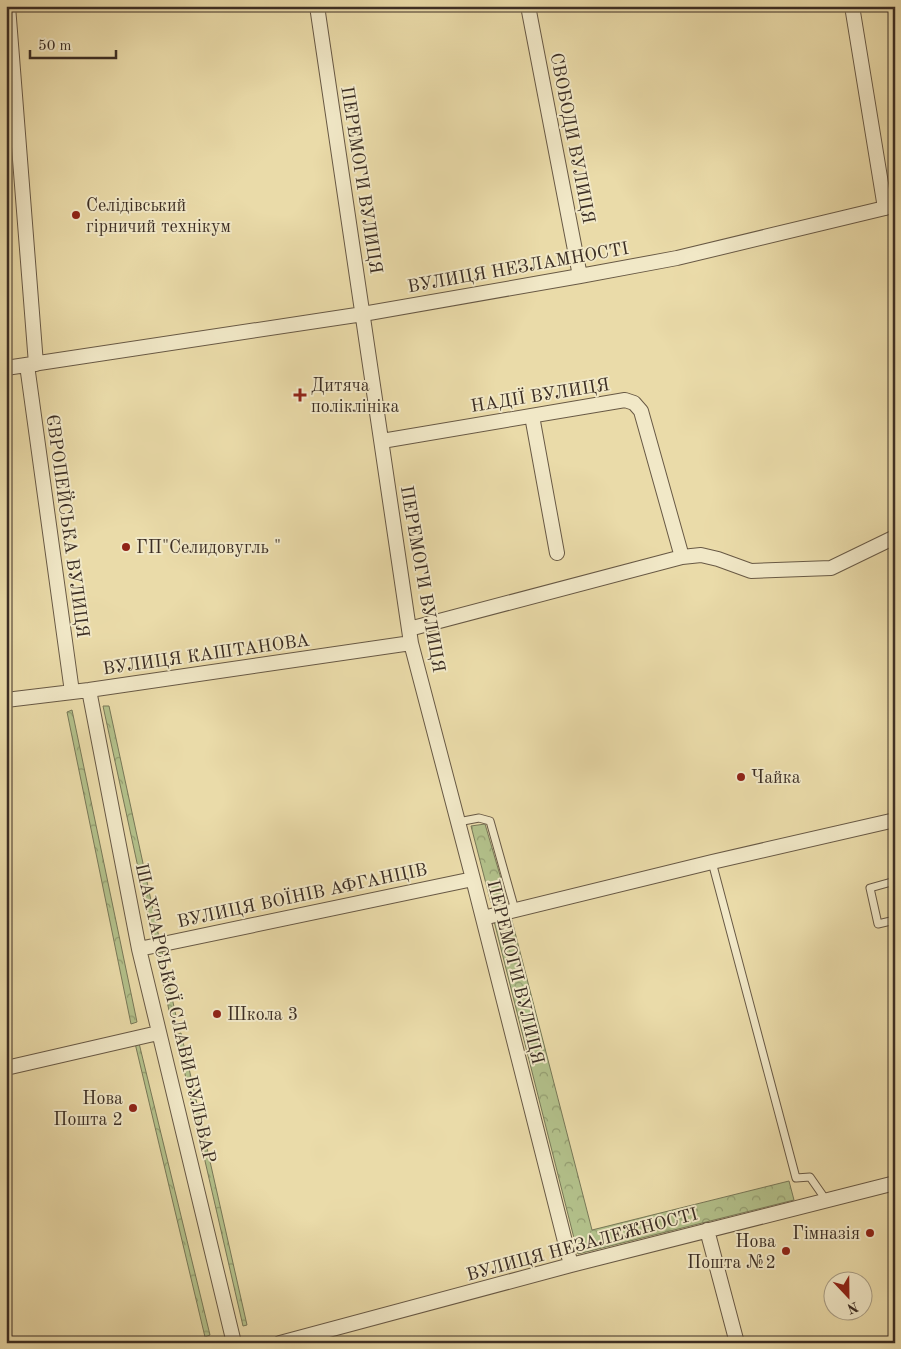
<svg xmlns="http://www.w3.org/2000/svg" width="901" height="1349" font-family="'Old Standard TT',serif">
  <style>
    .forest { fill: url(#forest-crowns); stroke: #787858 }
    .lines { fill: none; stroke-linecap: round; stroke-linejoin: round }
    .lane-casing { stroke: #685945; stroke-width: 9 }
    .street-casing { stroke: #685945; stroke-width: 16 }
    .lane { stroke: #f1e8c7; stroke-width: 7 }
    .street { stroke: #f1e8c7; stroke-width: 14 }
    .poi-dot { fill: #8f2418; stroke: #f1e8c7; stroke-width: 2 }
    .labels { text-anchor: middle; stroke-width: 4; stroke-linejoin: round; paint-order: stroke }
    .street-label { font-size: 18px; fill: #3c2e24; stroke: #f1e8c7 }
    .poi-label { font-size: 18px; fill: #3c2e24; stroke: #f1e8c7; text-anchor: start }
  </style>
  <defs>
    <pattern id="forest-crowns" width="20" height="18" patternUnits="userSpaceOnUse" patternTransform="scale(1.25)"><rect width="20" height="18" fill="#b3c18b"/><path d="M2 6a3 3 0 1 1 6 0M12 15a3 3 0 1 1 6 0" fill="none" stroke="#939d71"/></pattern>
  </defs>
  <rect width="100%" height="100%" fill="#eadba9"/>
  <filter id="stains"><feTurbulence type="fractalNoise" baseFrequency=".004" numOctaves="4"/><feColorMatrix values="0 0 0 0 .2 0 0 0 0 .09 0 0 0 0 .02 0 0 0 .5 -.17"/></filter>
  <radialGradient id="worn" r=".72"><stop offset=".6" stop-color="#630" stop-opacity="0"/><stop offset="1" stop-color="#630" stop-opacity=".3"/></radialGradient>
  <!-- forest -->
  <path class="forest" d="M103,706H109L176,1016L170,1015Z
    M72,710L137,1022L131,1024L67,712Z
    M485,824L507,899L491,903L471,826Z
    M511,917L592,1230L789,1181L794,1200L578,1254L494,921Z
    M181,1033L247,1325L243,1326L176,1035Z
    M134,1039H138L210,1335L205,1337Z"/>
  <g class="lines">
    <!-- lane casing -->
    <g class="lane-casing">
      <path id="lane" d="M458,822L479,818L490,821L515,910
        M712,862L796,1178L810,1177L826,1200
        M895,881L870,888L878,924L895,920"/>
    </g>
    <!-- street casing -->
    <g class="street-casing">
      <path id="street" d="M8,6L36,364
        M317,6L411,643L473,879L571,1265
        M528,6L580,276
        M852,6L885,208
        M27,365L72,692
        M6,368L363,314L580,276L677,258L885,208L895,204
        M532,416L557,553
        M382,441L625,400L634,403L641,411L682,557
        M409,629L682,557L701,555L718,559L751,571L831,568L895,537
        M89,690L139,949L234,1343
        M6,700L89,690L411,643
        M483,918L712,862L895,820
        M139,949L473,879
        M6,1068L158,1033
        M707,1230L737,1343
        M280,1343L571,1265L895,1183"/>
    </g>
    <!-- lane -->
    <use href="#lane" class="lane"/>
    <!-- street -->
    <use href="#street" class="street"/>
  </g>
  <!-- markers -->
  <g class="poi-dot">
    <circle cx="76" cy="215" r="5"/>
    <path d="M297.5 387.5h5v5h5v5h-5v5h-5v-5h-5v-5h5z"/>
    <circle cx="126" cy="547" r="5"/>
    <circle cx="741" cy="777" r="5"/>
    <circle cx="217" cy="1014" r="5"/>
    <circle cx="133" cy="1108" r="5"/>
    <circle cx="870" cy="1233" r="5"/>
    <circle cx="786" cy="1251" r="5"/>
  </g>
  <g class="labels">
    <!-- street labels -->
    <g class="street-label">
      <text transform="translate(573 138) rotate(79)" y="6">СВОБОДИ ВУЛИЦЯ</text>
      <text transform="translate(362 180) rotate(81)" y="6">ПЕРЕМОГИ ВУЛИЦЯ</text>
      <text transform="translate(518 267) rotate(-10)" y="6">ВУЛИЦЯ НЕЗЛАМНОСТІ</text>
      <text transform="translate(540 395) rotate(-9)" y="6">НАДІЇ ВУЛИЦЯ</text>
      <text transform="translate(68 526) rotate(82)" y="6">ЄВРОПЕЙСЬКА ВУЛИЦЯ</text>
      <text transform="translate(423 579) rotate(80)" y="6">ПЕРЕМОГИ ВУЛИЦЯ</text>
      <text transform="translate(206 654) rotate(-8)" y="6">ВУЛИЦЯ КАШТАНОВА</text>
      <text transform="translate(302 895) rotate(-12)" y="6">ВУЛИЦЯ ВОЇНІВ АФГАНЦІВ</text>
      <text transform="translate(516 972) rotate(76)" y="6">ПЕРЕМОГИ ВУЛИЦЯ</text>
      <text transform="translate(176 1013) rotate(77)" y="6">ШАХТАРСЬКОЇ СЛАВИ БУЛЬВАР</text>
      <text transform="translate(582 1244) rotate(-15)" y="6">ВУЛИЦЯ НЕЗАЛЕЖНОСТІ</text>
    </g>
    <!-- poi labels -->
    <g class="poi-label">
      <text x="86" y="211">Селідівський<tspan x="86" dy="21">гірничий технікум</tspan></text>
      <text x="311" y="391">Дитяча<tspan x="311" dy="21">поліклініка</tspan></text>
      <text x="136" y="553">ГП"Селидовугль "</text>
      <text x="751" y="783">Чайка</text>
      <text x="227" y="1020">Школа 3</text>
      <text x="123" y="1104" text-anchor="end">Нова<tspan x="123" dy="21">Пошта 2</tspan></text>
      <text x="860" y="1239" text-anchor="end">Гімназія</text>
      <text x="776" y="1247" text-anchor="end">Нова<tspan x="776" dy="21">Пошта №2</tspan></text>
    </g>
  </g>
  <!-- margin -->
  <rect width="901" height="1349" fill="none" stroke="#eadba9" stroke-width="25"/>
  <rect x="8" y="8" width="886" height="1334" fill="none" stroke="#3c2e24" stroke-width="2.5"/>
  <rect x="12" y="12" width="876" height="1324" fill="none" stroke="#3c2e24"/>
  <!-- north arrow -->
  <g transform="translate(848 1296) rotate(158)"><circle r="24" fill="#f1e8c7" stroke="#a99e86"/>
  <path d="M0-4L9 19L0 12L-9 19Z" fill="#8f2418"/>
  <text y="-8" font-size="14" font-weight="bold" text-anchor="middle" fill="#3c2e24">N</text>
  </g>
  <!-- scale -->
  <path d="M30 50v8h86v-8" fill="none" stroke="#3c2e24" stroke-width="2.5"/>
  <text x="38" y="50" font-size="15" fill="#3c2e24" stroke="#f1e8c7" stroke-width="4" paint-order="stroke">50 m</text>
  <rect width="100%" height="100%" filter="url(#stains)"/>
  <rect width="100%" height="100%" fill="url(#worn)"/>
</svg>
